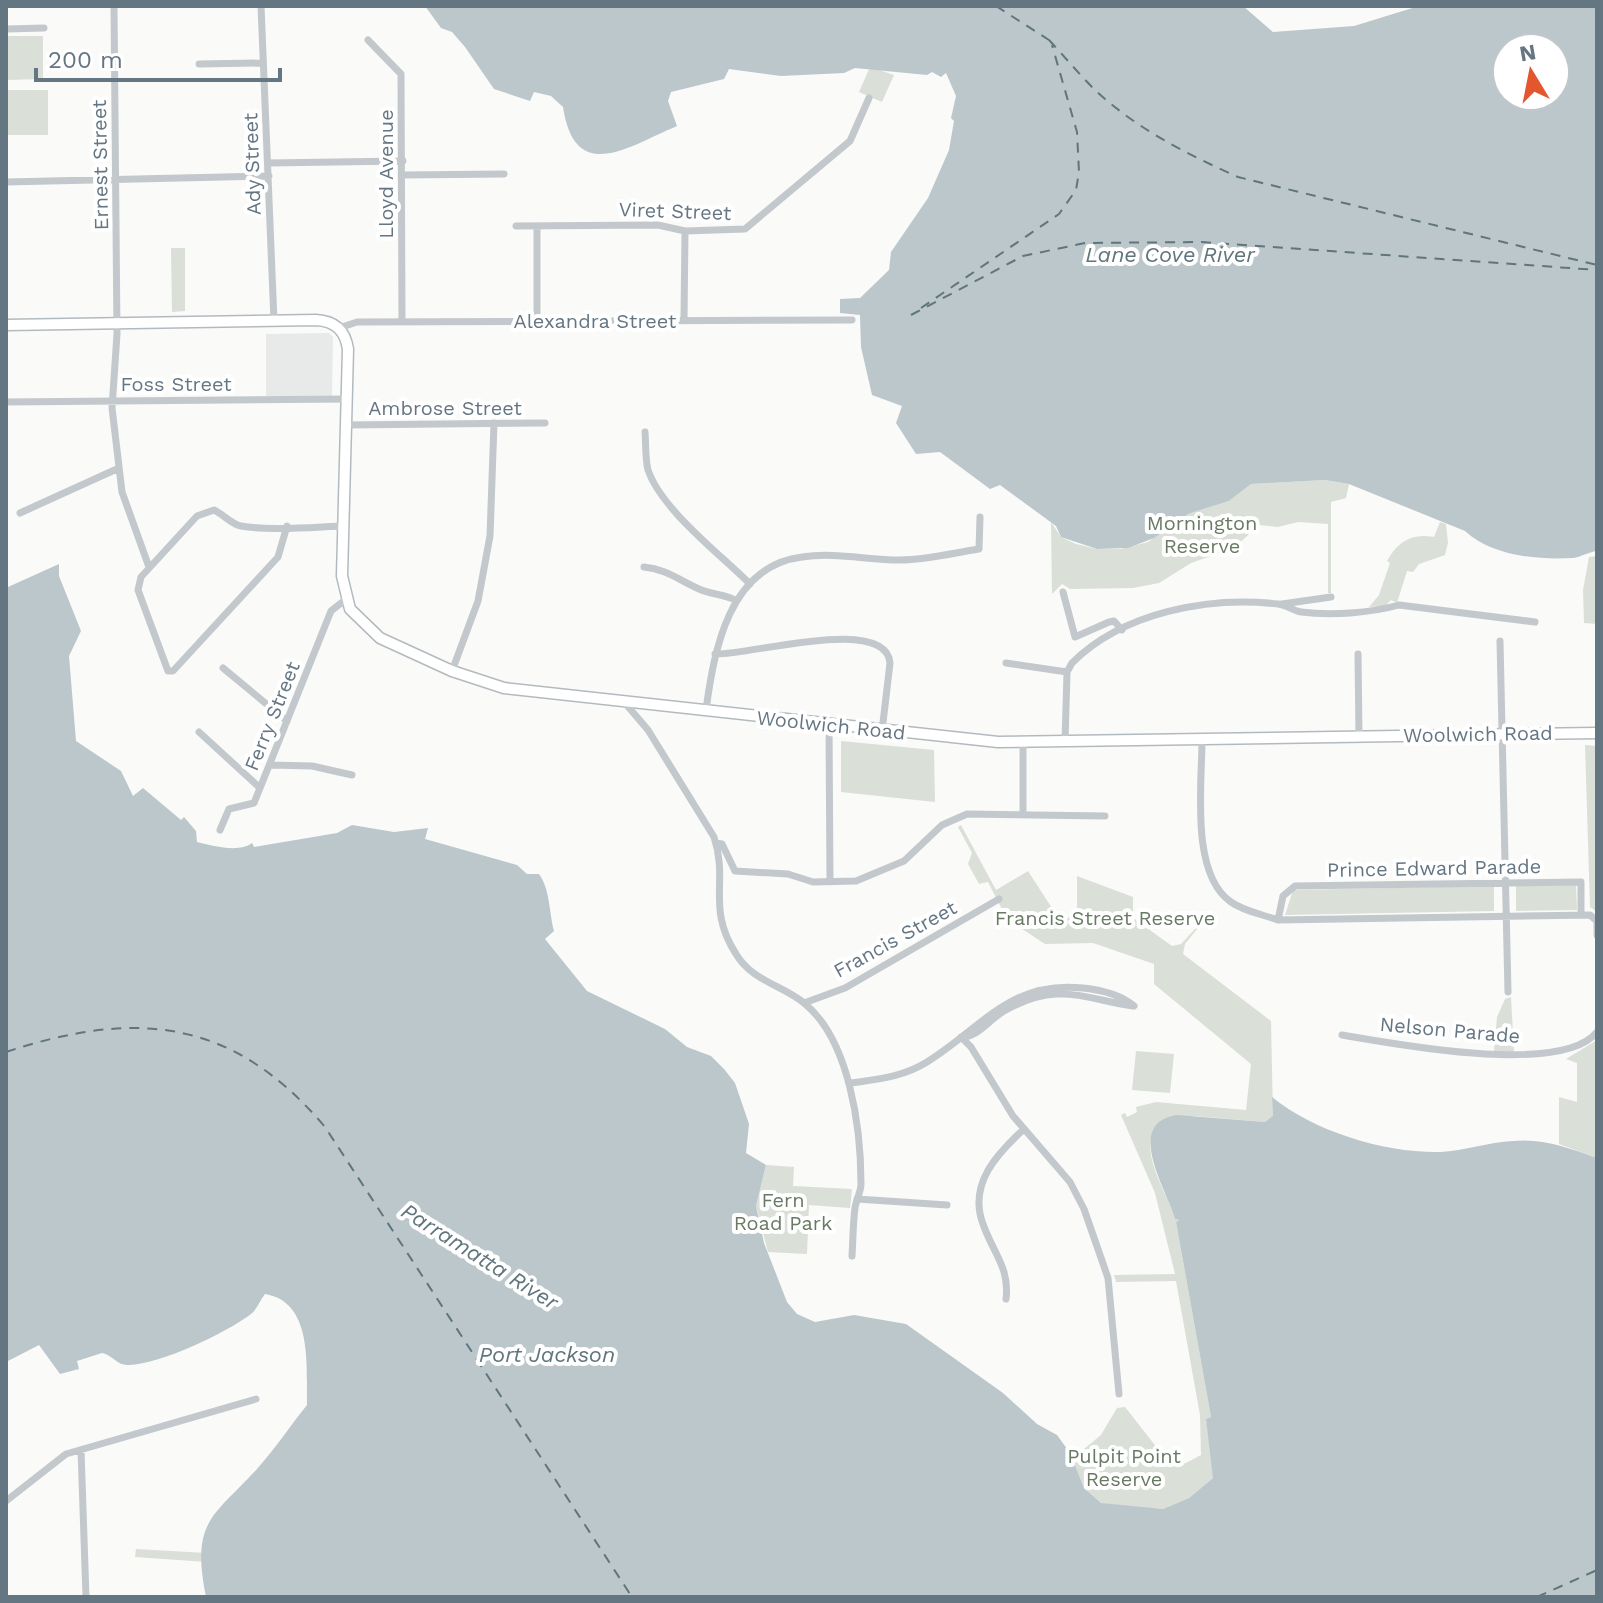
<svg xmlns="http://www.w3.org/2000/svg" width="1603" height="1603" font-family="'Work Sans',sans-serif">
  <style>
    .built { fill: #e8e9e9 }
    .green { fill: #dadfd7 }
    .water { fill: #bbc7cb; fill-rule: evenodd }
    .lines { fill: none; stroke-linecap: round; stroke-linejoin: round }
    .ferry { stroke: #60757c; stroke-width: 2; stroke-dasharray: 10 8; stroke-linecap: butt }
    .secondary-casing { stroke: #b3babf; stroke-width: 13 }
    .street { stroke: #c3c8cc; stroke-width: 7 }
    .secondary { stroke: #fff; stroke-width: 10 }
    .labels { text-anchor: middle; stroke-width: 8; stroke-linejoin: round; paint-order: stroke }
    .street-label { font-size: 20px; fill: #657683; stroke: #fff }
    .park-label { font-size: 20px; fill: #687a64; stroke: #fff }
    .water-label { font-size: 22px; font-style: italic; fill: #60757c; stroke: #fff }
  </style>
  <rect width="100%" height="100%" fill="#fafaf8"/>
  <!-- built -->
  <path class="built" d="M329,333L333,337L332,396H266V334Z"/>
  <!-- green -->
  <path class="green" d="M6,36H43V79L6,80Z
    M870,67L894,75L882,102L859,92Z
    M6,90H48V135H6Z
    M171,248H185V311L172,312Z
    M1325,480L1349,484L1346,498L1331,502V593H1328V524L1298,522L1278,527L1259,525L1234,548L1191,563L1159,583L1133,588L1070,589L1062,584L1052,594L1051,522L1061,537L1076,544L1097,549H1121L1148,542L1185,515L1229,501L1251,484Z
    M1440,522L1446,524L1448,543L1445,555L1419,564L1413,572L1407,571L1397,603L1391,600L1385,606L1369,607L1379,595L1390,563L1387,561C1398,541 1412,533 1434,537Z
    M1597,556V624L1584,623L1583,590L1589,557Z
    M841,741L934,750L935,802L841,792Z
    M1585,745L1597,746V912L1590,907Z
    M961,825L996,890L1028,871L1061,922L1077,912V876L1133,897V918L1172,946L1181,944L1210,913L1185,944L1183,954L1271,1021L1273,1117L1265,1122L1194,1116L1156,1126C1138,1152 1167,1192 1175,1219L1179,1220L1176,1222L1211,1417L1206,1419L1214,1473L1213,1478L1189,1498L1163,1509L1114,1506L1101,1503L1084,1488L1072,1459L1101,1435L1117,1408L1125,1407L1169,1463H1186L1201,1455L1200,1415L1176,1281L1116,1282L1114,1275L1175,1274L1155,1193L1121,1115L1125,1113L1127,1117L1137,1112L1136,1107L1156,1102L1246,1110L1251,1064L1154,984V964L1093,943L1045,944L1007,919L988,882L979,884L968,864L972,853L958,827Z
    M1576,885L1577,910L1516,911V886Z
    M1494,886V911L1285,915L1293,890Z
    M1511,997L1514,1052L1494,1051L1497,1017L1505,999Z
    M1597,1040V1158L1559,1144V1097L1577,1102V1063L1566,1059Z
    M1136,1051L1174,1054L1170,1093L1132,1090Z
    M766,1165L794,1167L793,1186L852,1189L850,1208L809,1205L807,1254L768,1252L756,1206Z
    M136,1549L206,1553L207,1562L135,1557Z"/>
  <!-- water -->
  <path class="water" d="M425,6H1243L1273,32L1354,26L1419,6H1597V551C1588,552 1581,557 1573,558C1537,560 1492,556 1465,531L1349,484L1325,480L1251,484L1229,501L1188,514L1154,538L1128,548L1097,549L1061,537L1056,526L1000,485L990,489L940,452L916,454L896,423L902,406L872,395L861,347L860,315L840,313V299L860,298L889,270L891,252L928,198L949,150L954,121L951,118L956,96L946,73L941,77L932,72L927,75L855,68L844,73L781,76L729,69L724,79L671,92L668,101L677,126C629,146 575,186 563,107L551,96L534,92L530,101L494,89L465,47L452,32L441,28ZM1507,48H1555V96H1507Z
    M59,564V576L81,631L69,656L76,741L121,771L133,796L143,788L181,820L184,817L196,831L197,842C213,846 239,853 252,843L254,847L337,833L352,825L394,832L428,828L425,839L517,865L527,874H539C550,889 549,912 554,931L545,939L587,991L665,1029L687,1047L711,1056L724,1069L735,1083L749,1124L746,1153L766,1165L756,1206L764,1243L787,1302L797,1314L815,1322L854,1315L906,1324L1003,1393L1037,1424L1057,1435L1070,1453L1084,1488L1101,1503L1163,1509L1189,1498L1213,1478L1206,1419L1211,1417L1176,1222L1179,1220L1175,1219C1167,1190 1123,1123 1177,1115L1265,1122L1273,1116L1272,1097C1315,1132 1385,1153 1440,1152C1465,1151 1488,1142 1513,1141C1543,1138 1569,1148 1597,1158V1597H206C191,1521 212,1518 257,1469C275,1449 290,1426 307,1405C306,1368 314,1302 265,1294C260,1300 258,1308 251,1314C226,1333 161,1364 129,1365C117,1366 113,1355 102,1353L77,1361L79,1369L60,1374L39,1345L6,1362V614L8,587Z"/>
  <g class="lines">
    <!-- ferry -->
    <path class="ferry" d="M996,6L1049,40
      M1049,40C1068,60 1085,82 1105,99C1145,133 1191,156 1238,177L1597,265
      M921,308L1059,214L1076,190L1079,172L1077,132L1052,45
      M911,315L1023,256L1085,243L1202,242L1597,270
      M6,1052C136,1009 233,1018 325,1127L632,1597
      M1537,1597L1597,1570"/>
    <!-- secondary casing -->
    <g class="secondary-casing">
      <path id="secondary" d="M6,325L316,320C335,321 345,330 348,349L342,576L350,609L380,638L452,671L504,688L998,742L1597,733"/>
    </g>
    <!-- street -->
    <path class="street" d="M114,6L117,334L112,408L122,492L149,567
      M261,6L274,321
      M6,29L44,28
      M368,40L401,74L402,322
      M199,64L263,63
      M268,163L403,161
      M403,175L504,174
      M6,182L269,176
      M516,226L658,225L685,231L745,229L850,141L869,98
      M684,320L685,231
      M537,321V226
      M339,328L357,322L852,320
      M6,402L347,399
      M346,425L545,423
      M645,432C646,444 645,458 648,470C661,509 721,555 750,584
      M20,513L119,468
      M287,526L278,557L173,671H168L138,590L141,577L197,516L214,510C223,514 231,524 241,526C269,531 314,527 343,526
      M644,567C666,569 679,580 699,589C712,595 725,594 737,601
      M1063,592L1075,637L1109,622L1114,621L1122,630
      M1282,604L1331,597
      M1500,641L1508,992
      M715,654C747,656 886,614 890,663L882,731
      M1358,654L1359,736
      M1006,663L1067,672
      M223,668L287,721
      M452,671L478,601L490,536L494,423
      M625,703L648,730L714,837C729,882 706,907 736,954C752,981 782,985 804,1003C850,1040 861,1129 861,1184C861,1192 856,1200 855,1208C853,1223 853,1240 852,1256
      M706,710C714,650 729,566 802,557C835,552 867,560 900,560C927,560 953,553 979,549L980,517
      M829,725L830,882
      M199,732L260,788
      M1202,740C1202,784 1190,874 1231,902C1245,912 1262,914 1278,920L1590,915L1597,921V935
      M1065,742L1067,672L1072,663C1123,612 1209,596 1278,604C1287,605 1293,611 1301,612C1331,616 1370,613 1399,605L1535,622
      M270,765L312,766L352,775
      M1023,815V742
      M220,830L229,809L254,803L331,611L345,600
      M716,843L722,844L735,871L788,874L813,882L856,881L904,861L942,825L967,814L1105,816
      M1278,920L1283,896L1295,886L1581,882V915
      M804,1003L845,988L999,899
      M1342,1035C1395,1044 1562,1076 1597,1032
      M961,1037L971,1047L1013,1116L1070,1182L1084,1209L1108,1278L1119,1394
      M963,1037C979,1036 990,1019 1004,1011C1057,981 1081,998 1133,1006
      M851,1083C878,1079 903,1077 927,1062C982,1028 1010,980 1083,988C1102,990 1120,994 1134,1006
      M857,1199L947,1205
      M1006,1299C1010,1268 993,1253 983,1224C968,1184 997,1154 1024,1129
      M81,1450L86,1597
      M6,1501L66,1454L256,1399"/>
    <!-- secondary -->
    <use href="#secondary" class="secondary"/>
  </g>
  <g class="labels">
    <!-- street labels -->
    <g class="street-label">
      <text transform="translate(252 164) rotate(-92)" y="7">Ady Street</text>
      <text transform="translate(100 165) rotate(-91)" y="7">Ernest Street</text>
      <text transform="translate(386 174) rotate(-90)" y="7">Lloyd Avenue</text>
      <text transform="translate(675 211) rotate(2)" y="7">Viret Street</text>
      <text x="595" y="328">Alexandra Street</text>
      <text x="176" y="391">Foss Street</text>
      <text x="445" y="415">Ambrose Street</text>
      <text transform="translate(272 716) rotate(-68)" y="7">Ferry Street</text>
      <text transform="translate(831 725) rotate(6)" y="7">Woolwich Road</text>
      <text transform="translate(1478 734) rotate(-1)" y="7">Woolwich Road</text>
      <text transform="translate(1434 868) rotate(-1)" y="7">Prince Edward Parade</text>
      <text transform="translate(895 939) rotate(-29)" y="7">Francis Street</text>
      <text transform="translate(1450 1030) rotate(5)" y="7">Nelson Parade</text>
    </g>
    <!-- park labels -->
    <g class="park-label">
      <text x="1202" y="530">Mornington<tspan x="1202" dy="23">Reserve</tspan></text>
      <text x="1105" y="925">Francis Street Reserve</text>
      <text x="783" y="1207">Fern<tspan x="783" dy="23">Road Park</tspan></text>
      <text x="1124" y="1463">Pulpit Point<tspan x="1124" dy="23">Reserve</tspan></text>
    </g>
    <!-- water labels -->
    <g class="water-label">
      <text x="1170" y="262">Lane Cove River</text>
      <text transform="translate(480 1256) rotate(32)" y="8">Parramatta River</text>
      <text x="547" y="1362">Port Jackson</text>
    </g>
  </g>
  <!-- border -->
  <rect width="1603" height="1603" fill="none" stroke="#657683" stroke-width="16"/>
  <!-- north arrow -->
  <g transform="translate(1531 72) rotate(350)"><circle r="38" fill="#ffffff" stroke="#c1c8cd" stroke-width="2"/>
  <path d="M0-6L14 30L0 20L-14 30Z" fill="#e4572e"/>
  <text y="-12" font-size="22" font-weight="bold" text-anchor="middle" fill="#657683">N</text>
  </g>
  <!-- scale -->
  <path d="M36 68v12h244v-12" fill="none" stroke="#657683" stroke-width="4"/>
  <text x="48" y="68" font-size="24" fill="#657683" stroke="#ffffff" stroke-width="6" paint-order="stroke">200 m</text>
</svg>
